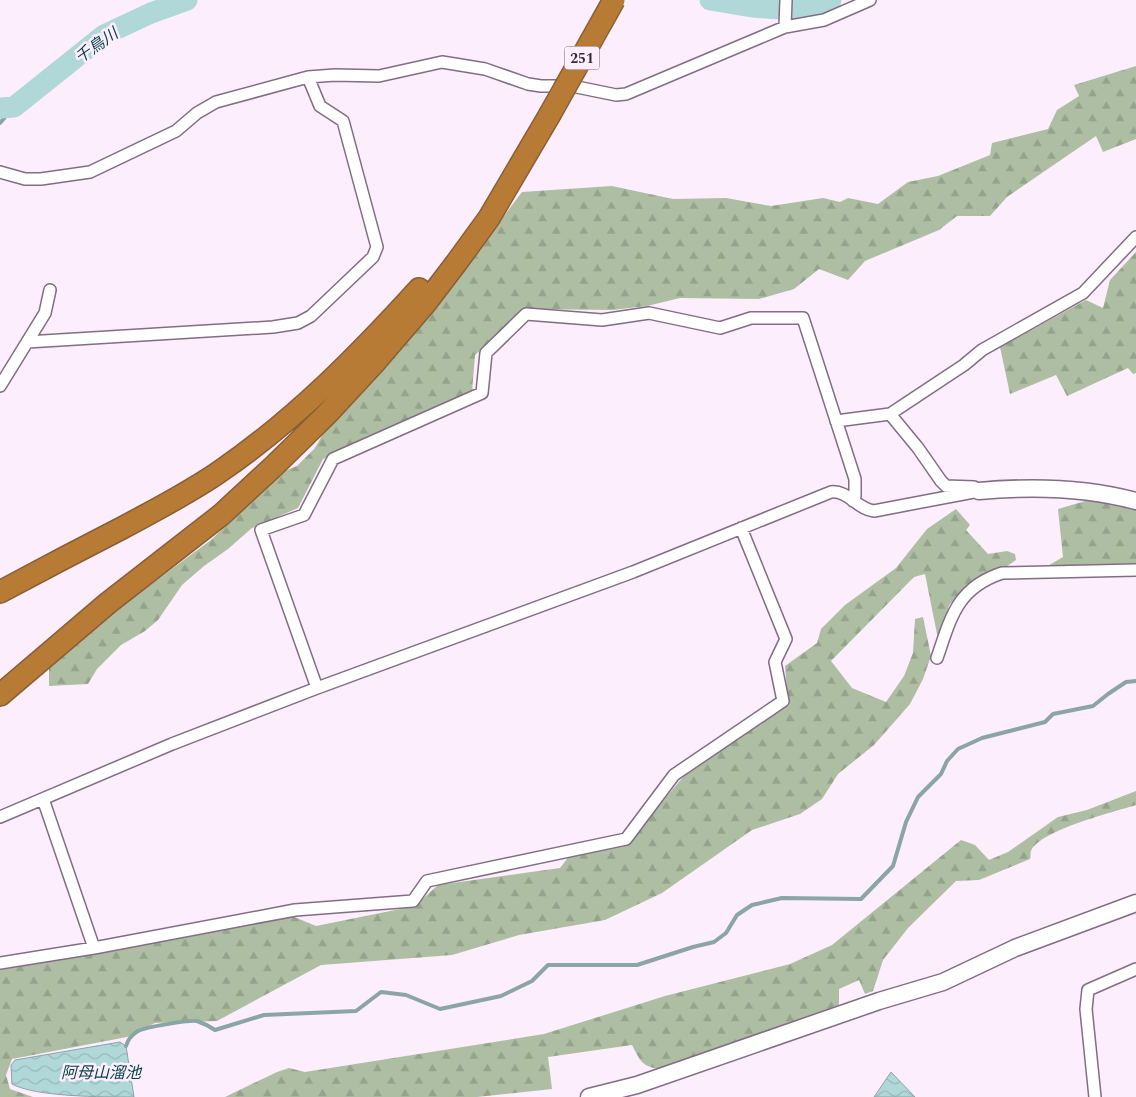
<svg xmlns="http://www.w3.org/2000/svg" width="1136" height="1097" font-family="Spectral,'Noto Sans JP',serif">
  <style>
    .forest { fill: url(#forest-firs) }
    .water { fill: url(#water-waves); stroke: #8aa4a7 }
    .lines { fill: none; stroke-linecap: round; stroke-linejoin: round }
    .stream { stroke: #8aa4a7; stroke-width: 4 }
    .river { stroke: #b0d8d9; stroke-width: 21 }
    .street-casing { stroke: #826d84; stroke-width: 14 }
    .secondary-casing { stroke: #826d84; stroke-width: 19 }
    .highway-casing { stroke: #885e35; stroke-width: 24 }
    .street { stroke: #fff; stroke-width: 11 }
    .secondary { stroke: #fff; stroke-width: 16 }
    .highway { stroke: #b77b36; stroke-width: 21 }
    .highway-bridge-casing { stroke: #885e35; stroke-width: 24; stroke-linecap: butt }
    .highway-bridge { stroke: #b77b36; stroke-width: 21 }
    .labels { text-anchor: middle; stroke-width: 5; stroke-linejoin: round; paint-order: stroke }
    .shield { fill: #fceefd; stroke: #6f6470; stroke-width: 1 }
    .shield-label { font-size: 14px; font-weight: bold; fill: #322933 }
    .water-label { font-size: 16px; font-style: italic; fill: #003e40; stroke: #fceefd }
  </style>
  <defs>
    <pattern id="forest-firs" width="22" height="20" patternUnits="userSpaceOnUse" patternTransform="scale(1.25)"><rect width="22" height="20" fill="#adbea3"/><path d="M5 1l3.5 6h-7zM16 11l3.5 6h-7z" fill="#95a38d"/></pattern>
    <pattern id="water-waves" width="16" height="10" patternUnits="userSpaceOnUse" patternTransform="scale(1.25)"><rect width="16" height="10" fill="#b0d8d9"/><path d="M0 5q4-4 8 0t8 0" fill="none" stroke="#98b9bb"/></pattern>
  </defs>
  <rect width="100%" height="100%" fill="#fceefd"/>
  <!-- forest -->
  <path class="forest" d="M1136,66V139L1103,152L1096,136L1007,197L990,216H957L939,230L865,261L848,280L819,269L794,289L759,299L680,298L647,306L612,310L528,309L475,355L472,392L323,459L298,508L252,528L228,549L204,566L182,585L158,620L145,631L121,645L97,669L88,684L49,686V666L112,613L211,540L282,472L297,466L315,448L324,432L366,387L455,281L522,192L612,186L673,199L726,198L771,206L823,198L840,202L848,198L878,204L908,182L938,176L990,155L992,143L1048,129L1057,110L1079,96L1074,85Z
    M1136,252V373L1133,374L1128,368L1067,396L1056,375L1010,394L1000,347L1086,300L1103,308L1110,280Z
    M1092,499L1136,509V568H1044L1063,557L1058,509Z
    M956,509L970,525L966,530L988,554L1007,551L1015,554L1016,560L1000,571L968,586L949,605L939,644L925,574L914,577L831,661L852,688L886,702L904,676L913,653L915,619L923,617L931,656L923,679L910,704L874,745L838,774L822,799L800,814L752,830L662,893L605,920L519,935L452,955L321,965L217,1021L155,1023L127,1037L12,1059L6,1075L10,1089L33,1097H0V970L292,916L316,926L415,906L438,885L560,868L570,855L626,845L683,777L788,703L785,666L817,643L821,629L845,605L896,568L927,529Z
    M1136,791V805C1114,812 1040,830 1031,851C1030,853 1031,856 1030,859L979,880L956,881L908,928L883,960L873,991L865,994L859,980L839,989V1005L762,1035L659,1069C641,1066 640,1060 632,1045L548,1057L552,1089L477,1097H225L277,1072L289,1068L305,1072L544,1034L665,996L790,964L832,945L961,840L975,845L989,860L1008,852L1058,817L1087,810Z"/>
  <!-- water -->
  <path class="water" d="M120,1042L126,1046L134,1097C102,1097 36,1097 12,1084L11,1065L15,1060Z
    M891,1072L915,1097H874Z"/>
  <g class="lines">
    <!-- stream -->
    <path class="stream" d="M0,123L14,107
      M126,1046C128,1039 131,1035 138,1031C146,1027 188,1020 197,1021C203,1023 209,1026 215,1030L264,1015L356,1011L381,992L406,995L440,1009L501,996L532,981L548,965H637L693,947L714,942L726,933L737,915L752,905L782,898L861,899L893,866L906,822L918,797L941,774L947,761L958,749L982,738L1045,722L1053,714L1093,706L1108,694L1126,682L1136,681"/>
    <!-- river -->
    <path class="river" d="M710,0L752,7L793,10L831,0
      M0,108L14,107L104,35L151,13L187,0"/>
    <!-- street casing -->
    <g class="street-casing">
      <path id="street" d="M785,27L786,0
        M0,172L25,179H41L90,172L176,131L197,113L216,102L308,77L335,75L379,76L442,62L485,69L528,84L541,86H572L616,95L626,94L785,27L824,20L870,0
        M27,342L273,327L298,323L311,316L373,257L377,247L343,121L320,106L308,77
        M0,386L45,313L50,290
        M890,414L918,448L941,481L946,486L974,487
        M836,421L890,414L964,365L982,350L1083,293L1136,237
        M937,658C951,617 957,588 1002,573L1136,570
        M317,688L261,530L304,515L333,459L482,393L486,353L526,314L602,320L649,313L720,328L751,318H803L855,479V496L853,501
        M43,799L94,948
        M0,817L172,744L317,688L633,572L831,492C848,490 857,509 874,511L979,491
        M0,963L94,948L295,910L413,901L427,881L626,839L674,775L783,701L775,662L786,639L741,528
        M1095,1097L1086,1009L1088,990L1136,969"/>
    </g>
    <!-- secondary casing -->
    <g class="secondary-casing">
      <path id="secondary" d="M979,491C1033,486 1084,487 1136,501
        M589,1097L637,1085L879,1001L943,982L1015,948L1136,903"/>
    </g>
    <!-- highway casing -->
    <g class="highway-casing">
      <path id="highway" d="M0,592C41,570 83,548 124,527C157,509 191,492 222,470C296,419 359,355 419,289
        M0,695L108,603L221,515L274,466L326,415L376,361L425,304L457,262L489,218L549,116"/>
    </g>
    <!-- street -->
    <use href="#street" class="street"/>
    <!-- secondary -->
    <use href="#secondary" class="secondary"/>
    <!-- highway -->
    <use href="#highway" class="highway"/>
    <!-- highway-bridge casing -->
    <g class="highway-bridge-casing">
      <path id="highway-bridge" d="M549,116L614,0"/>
    </g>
    <!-- highway-bridge -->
    <use href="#highway-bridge" class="highway-bridge"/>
  </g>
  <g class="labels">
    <!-- shield labels -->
    <rect class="shield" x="564.5" y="46.5" width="35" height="23" rx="4"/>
    <g class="shield-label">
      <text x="582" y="63">251</text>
    </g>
    <!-- water labels -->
    <g class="water-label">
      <text transform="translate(96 45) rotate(-35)" y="6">千鳥川</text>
      <text x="101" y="1078">阿母山溜池</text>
    </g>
  </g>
</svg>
